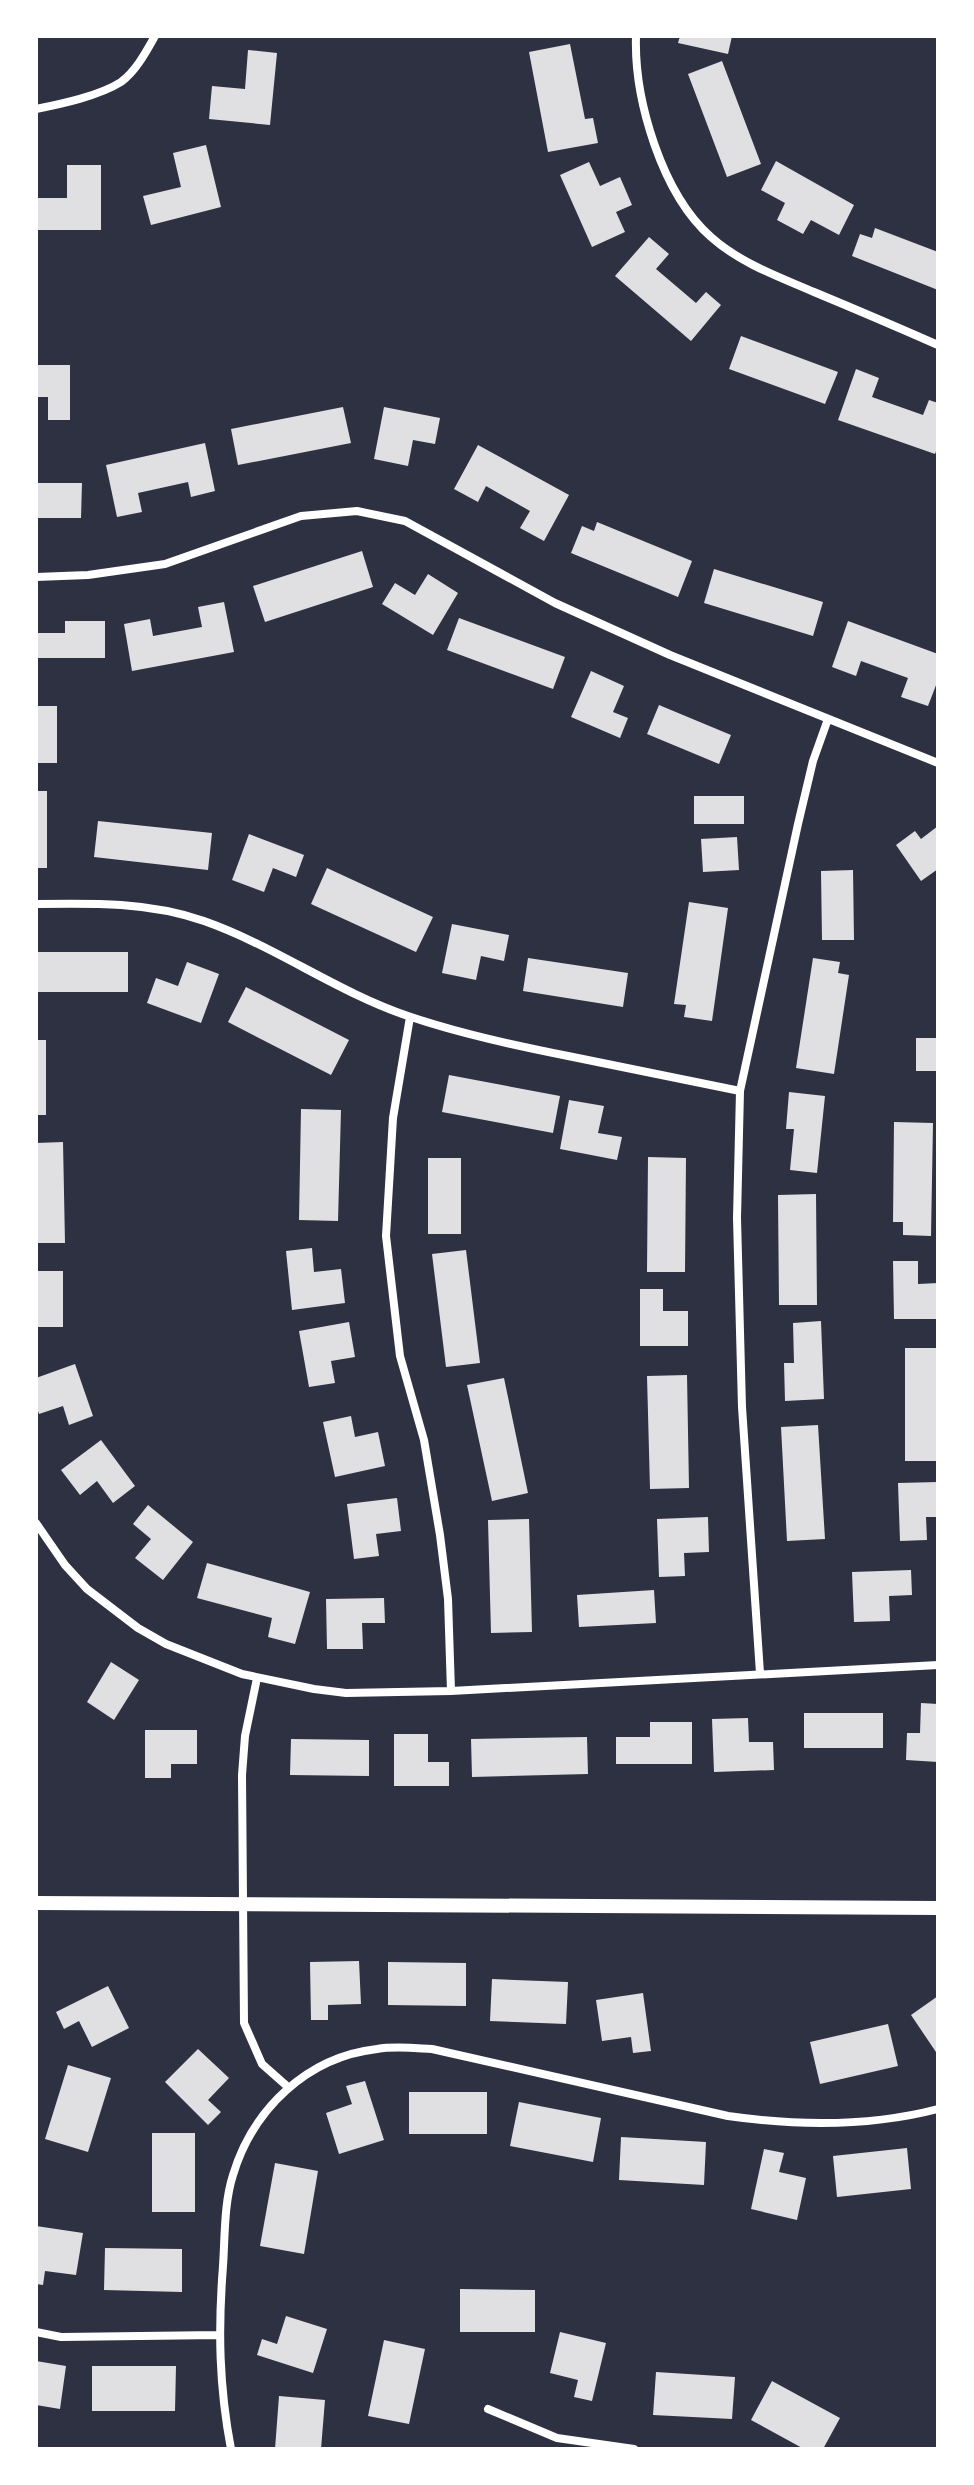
<svg xmlns="http://www.w3.org/2000/svg" width="974" height="2485" font-family="'Asap Condensed',sans-serif">
  <style>
    .building { fill: #e0e0e3 }
    .lines { fill: none; stroke-linecap: round; stroke-linejoin: round }
    .minor { stroke: #fff; stroke-width: 8 }
    .tertiary { stroke: #fff; stroke-width: 14 }
  </style>
  <rect width="100%" height="100%" fill="#2d3142"/>
  <!-- building -->
  <path class="building" d="M680,36H732L728,54L678,43Z
    M570,44L585,119L593,118L598,143L548,152L529,52Z
    M248,50L277,53L270,125L209,119L212,86L245,89Z
    M722,61L761,164L727,177L688,74Z
    M206,145L221,207L151,225L143,196L181,187L173,153Z
    M776,161L854,205L839,235L811,220L803,234L777,220L785,203L761,190Z
    M589,162L600,186L620,177L632,205L616,212L625,232L592,247L560,175Z
    M67,165H101V230H36V198H67Z
    M875,228L938,252V290L852,256L860,234L872,238Z
    M649,237L669,254L656,269L696,303L706,292L721,305L691,341L615,276Z
    M741,336L838,372L825,404L729,369Z
    M36,365H70V420H48V397H36Z
    M856,369L879,378L872,397L923,415L929,400L938,403V446L935,454L838,420Z
    M343,407L351,443L238,465L231,429Z
    M384,407L440,418L435,444L413,440L408,466L374,459Z
    M205,443L215,491L191,497L188,482L138,493L142,512L117,517L106,465Z
    M478,445L569,495L544,541L520,528L530,511L486,486L478,502L454,489Z
    M36,483H82L81,518H36Z
    M597,522L692,561L678,597L571,553L582,526L594,531Z
    M362,551L373,587L265,622L253,586Z
    M714,569L823,602L813,636L704,603Z
    M428,574L458,593L433,635L382,604L395,583L415,595Z
    M224,602L234,652L132,671L124,624L150,619L153,636L202,627L198,607Z
    M459,618L565,657L553,689L447,650Z
    M65,621H105V658H36V633H65Z
    M848,621L938,654V680L928,706L901,697L908,678L861,661L856,676L832,667Z
    M591,671L624,686L613,712L628,718L620,738L571,717Z
    M659,705L731,735L719,764L647,734Z
    M36,706H57V763H36Z
    M36,791H47V868H36Z
    M694,796H744V824H694Z
    M98,821L212,833L208,870L94,857Z
    M938,826V869L921,881L896,845L915,831L921,839Z
    M249,834L304,855L296,877L273,868L264,892L232,880Z
    M737,837L739,870L703,872L701,839Z
    M327,868L433,917L416,952L311,904Z
    M853,870L854,940H822L821,871Z
    M689,902L728,908L712,1021L684,1017L686,1005L674,1004Z
    M452,924L509,935L504,961L481,956L476,980L442,973Z
    M36,952H128V992H36Z
    M528,958L628,973L623,1007L523,991Z
    M813,958L840,962L838,973L849,975L834,1074L796,1068Z
    M187,962L219,974L201,1023L147,1003L156,978L178,986Z
    M246,987L349,1040L331,1075L228,1022Z
    M916,1038H938V1071H916Z
    M36,1040H46V1115H36Z
    M449,1075L560,1096L553,1133L442,1112Z
    M789,1092L825,1096L817,1173L790,1170L794,1129H786Z
    M569,1100L604,1106L598,1133L622,1137L617,1160L560,1149Z
    M301,1109L341,1110L338,1221L299,1220Z
    M894,1122L933,1123L931,1236L903,1235V1222H893Z
    M63,1142L65,1243H36V1143Z
    M648,1157L686,1158L685,1272H647Z
    M428,1158H461V1234H428Z
    M816,1194L817,1305H779L778,1195Z
    M312,1248L314,1272L341,1269L345,1303L292,1310L286,1251Z
    M466,1250L480,1363L446,1367L432,1254Z
    M893,1261H918V1284L938,1283V1319H894Z
    M37,1271H63V1327H36Z
    M640,1289H663V1311H688V1346H640Z
    M821,1321L824,1399L785,1401L784,1363H794L793,1323Z
    M349,1322L355,1357L331,1361L335,1383L309,1387L299,1331Z
    M905,1348H938V1461H905Z
    M75,1364L93,1416L69,1425L63,1406L39,1414L36,1405V1378Z
    M687,1375L689,1488L650,1489L647,1376Z
    M504,1378L528,1493L492,1501L467,1385Z
    M351,1416L355,1437L378,1432L385,1466L335,1477L323,1422Z
    M818,1425L825,1539L787,1541L781,1427Z
    M101,1440L135,1486L113,1503L97,1481L80,1495L61,1470Z
    M938,1482V1517H926L927,1540L900,1541L898,1483Z
    M397,1498L401,1531L376,1534L379,1556L354,1559L347,1504Z
    M148,1505L193,1542L163,1580L135,1558L151,1539L133,1524Z
    M708,1517L709,1552L684,1553L685,1576L659,1577L657,1519Z
    M529,1519L532,1632L491,1633L488,1520Z
    M207,1563L310,1592L295,1644L268,1637L272,1618L197,1598Z
    M911,1570L912,1595L889,1596L890,1621L854,1622L852,1572Z
    M654,1590L656,1623L579,1627L577,1595Z
    M384,1598L385,1623H362L363,1649H327L326,1599Z
    M111,1662L139,1680L114,1720L87,1702Z
    M921,1703L938,1704V1762L906,1760L907,1733H920Z
    M804,1713H883V1748H804Z
    M748,1718L749,1742H773L774,1770L714,1772L712,1719Z
    M650,1722H692V1764H616V1737H650Z
    M145,1730H197V1764H171V1778H145Z
    M394,1734H428V1762H449V1786H394Z
    M587,1737L588,1774L472,1777L471,1739Z
    M291,1739L369,1740V1776L290,1775Z
    M359,1961L361,2004L328,2005V2020H311L310,1962Z
    M388,1962L466,1963V2006L388,2005Z
    M492,1979L568,1982L566,2024L490,2021Z
    M108,1986L129,2028L92,2047L79,2021L64,2029L56,2012Z
    M643,1993L651,2051L633,2053L631,2037L602,2041L596,2000Z
    M938,1996V2055L911,2015Z
    M888,2024L898,2066L820,2084L810,2042Z
    M198,2049L229,2078L208,2100L221,2112L208,2125L165,2082Z
    M68,2065L111,2078L88,2152L45,2139Z
    M365,2081L384,2140L339,2154L326,2113L352,2104L346,2086Z
    M409,2092H487V2134H409Z
    M519,2102L601,2118L593,2162L510,2146Z
    M152,2133H195V2212H152Z
    M621,2137L706,2142L704,2185L619,2180Z
    M907,2148L911,2189L837,2197L833,2156Z
    M764,2149L784,2153L779,2172L806,2178L797,2220L751,2209Z
    M275,2163L318,2171L304,2254L260,2246Z
    M36,2226L83,2233L76,2275L45,2271L43,2285L36,2284Z
    M105,2248L182,2249V2292L104,2290Z
    M460,2289L535,2290V2332H460Z
    M286,2316L327,2329L313,2373L257,2355L262,2339L277,2344Z
    M560,2332L606,2343L592,2401L574,2397L578,2380L550,2373Z
    M384,2340L425,2349L409,2424L368,2416Z
    M36,2361L66,2366L60,2409L36,2405Z
    M92,2366H176L175,2411H92Z
    M656,2372L735,2377L732,2419L653,2415Z
    M772,2381L840,2418L823,2449H804L751,2420Z
    M279,2396L325,2400L321,2449H275Z"/>
  <g class="lines">
    <!-- minor -->
    <path class="minor" d="M636,36C634,100 662,194 711,237C740,263 779,277 814,292C855,309 897,327 938,345
      M36,109C61,104 99,96 121,82C136,71 146,52 155,36
      M36,577L88,575L165,564L301,516L357,511L405,521L555,603L670,655L938,763
      M36,904C93,903 150,902 204,921C275,946 337,992 408,1016C461,1034 518,1046 573,1057C629,1068 684,1080 740,1091
      M410,1017L393,1118L386,1236L400,1356L424,1440L440,1535L448,1599L451,1691
      M36,1523L65,1565L87,1589L138,1628L166,1644L242,1674L314,1689L346,1693L451,1691L938,1665
      M760,1673L742,1407L737,1218L740,1091L798,824L813,761L828,719
      M257,1678L245,1736L242,1775L244,2023L262,2064L288,2087
      M36,2332L61,2337L219,2335
      M488,2409L557,2438L634,2449
      M231,2449C219,2386 218,2330 223,2266C225,2236 224,2203 233,2175C253,2109 307,2057 377,2049C395,2046 413,2048 432,2049L728,2116C798,2126 869,2127 938,2109"/>
    <!-- tertiary -->
    <path class="tertiary" d="M36,1903L938,1908"/>
  </g>
  <!-- border -->
  <rect width="974" height="2485" fill="none" stroke="#ffffff" stroke-width="76"/>
</svg>
